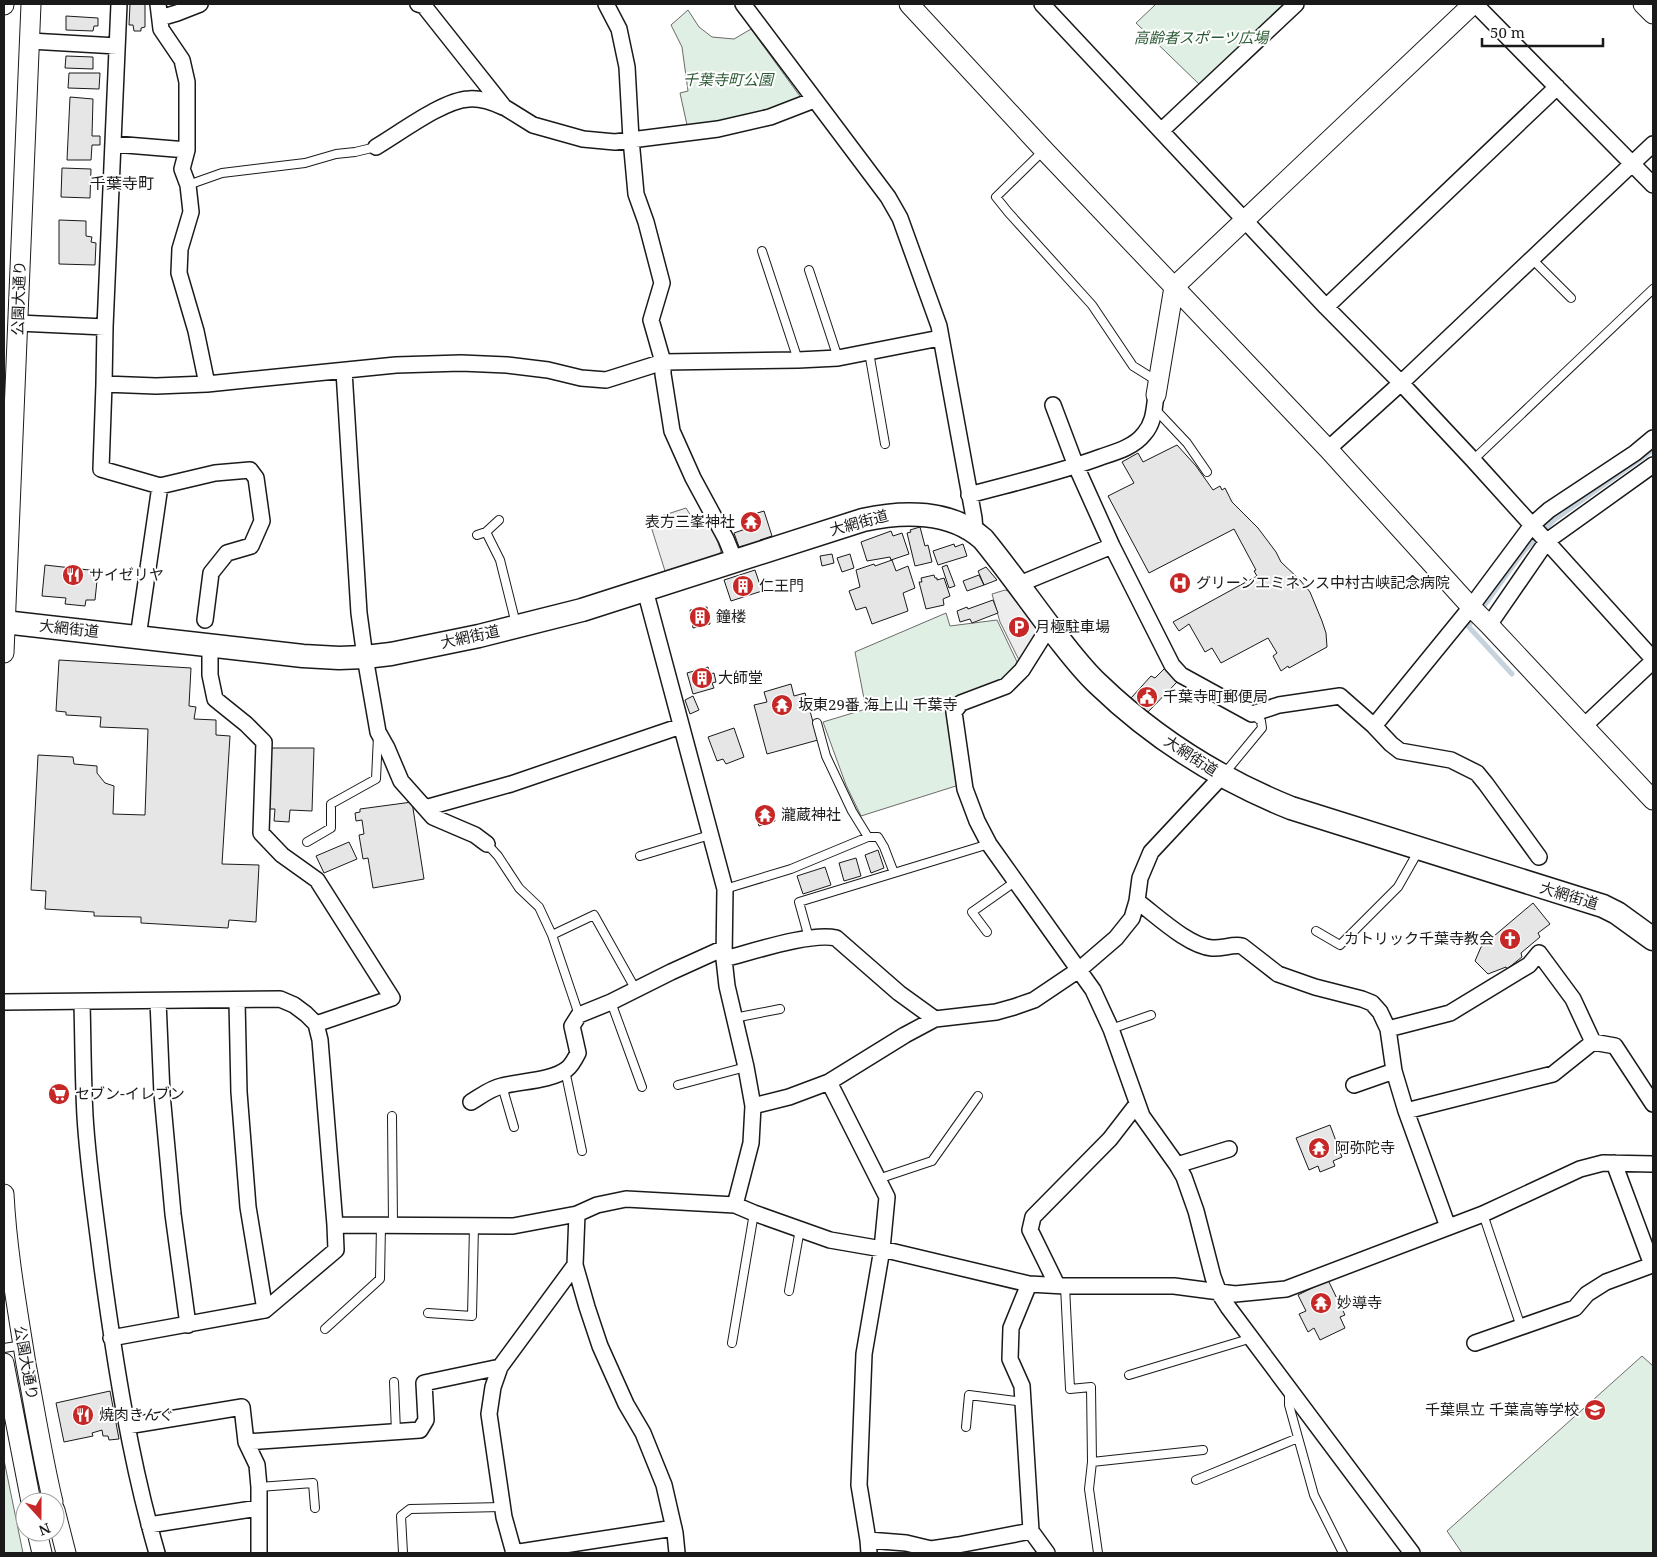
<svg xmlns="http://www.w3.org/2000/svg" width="1657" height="1557" font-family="'Noto Serif','Noto Sans JP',serif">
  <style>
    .green { fill: #e0efe3; stroke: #6a6a6a }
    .parking { fill: #ededed; stroke: #6a6a6a }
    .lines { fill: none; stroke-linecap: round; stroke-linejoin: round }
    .stream { stroke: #c6d2dc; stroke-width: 5 }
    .building { fill: #e6e6e6; stroke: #1a1a1a }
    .service-casing { stroke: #1a1a1a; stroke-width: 10 }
    .minor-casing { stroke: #1a1a1a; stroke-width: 18 }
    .tertiary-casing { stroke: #1a1a1a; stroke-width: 21 }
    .primary-casing { stroke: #1a1a1a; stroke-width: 25 }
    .service { stroke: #fff; stroke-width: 8 }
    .minor { stroke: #fff; stroke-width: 15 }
    .tertiary { stroke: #fff; stroke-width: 19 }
    .primary { stroke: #fff; stroke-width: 22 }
    .labels { text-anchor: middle; stroke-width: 4; stroke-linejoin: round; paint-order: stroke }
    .park-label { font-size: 15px; font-style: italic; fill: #2b5a34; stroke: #fff }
    .street-label { font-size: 15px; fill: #1a1a1a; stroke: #fff }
    .poi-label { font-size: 15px; fill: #1a1a1a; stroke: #fff; text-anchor: start }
    .neighbourhood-label { font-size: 16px; fill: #1a1a1a; stroke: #fff }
  </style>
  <rect width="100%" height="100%" fill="#fff"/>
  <!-- green -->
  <path class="green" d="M1156,4H1287L1200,85L1136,23Z
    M688,10L699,27L712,37L734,39L751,29L802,99L769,113L727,122L687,125L680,93L688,91L682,47L671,25Z
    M946,613L950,626L997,620L1019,666L1004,681L956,700L959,785L861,816L846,785L823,722L866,709L855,652Z
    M1642,1356L1653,1366V1553H1462L1447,1531Z
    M4,1460L23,1553H4Z"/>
  <!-- parking -->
  <path class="parking" d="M686,508L698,527L706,524L714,532L721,551L719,555L665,571L649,520Z
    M1005,590L1008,591L1040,634L1021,664L1000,622L992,594Z"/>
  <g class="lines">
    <!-- stream -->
    <path class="stream" d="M1481,610L1523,552L1554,520L1653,450
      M1475,617L1468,626L1512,674"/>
  </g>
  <!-- building -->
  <path class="building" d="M130,4H145V27L141,28V31H134L133,25H129Z
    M66,16L98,18V26H94L93,31L66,30Z
    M66,56L93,57V69L65,68Z
    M69,73H100L99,89L68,88Z
    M70,97L93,99L92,136H100V145H92L91,160H67Z
    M62,168L91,169L90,198L61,197Z
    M59,220L86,221V236L92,237L91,242L96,243L95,265L59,264Z
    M1177,445L1196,466L1213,490L1220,486L1222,490L1225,488L1232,502L1258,528L1276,552L1281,562L1300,580L1310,592L1322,621L1326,633L1327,647L1289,668L1288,666L1281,671L1273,656L1277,653L1268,638L1221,663L1212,648L1205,652L1189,624L1179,631L1173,622L1257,576L1254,571L1256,570L1234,529L1149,573L1108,496L1134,483L1122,462L1138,453L1143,462Z
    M764,511L772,536L760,540V542L739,547L734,533L757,525L754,514Z
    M920,527L925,546L928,545L932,562L915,566L907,533L911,532L910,530Z
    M891,531L893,536L902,533L909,554L891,560L890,557L867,561L861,542Z
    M954,544L955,547L963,544L967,556L938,565L933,551Z
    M832,554L834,563L822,566L820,556Z
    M850,554L854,568L842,572L837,558Z
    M892,560L896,571L908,566L915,588L903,593L908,611L872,624L866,607L856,610L849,591L860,587L856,570L874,564L875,566Z
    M45,565L98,571L95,600H86L85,606L65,604L66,598L42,596Z
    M947,565L955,586L949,588L942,567Z
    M986,567L997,580L984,585L978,571Z
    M755,570L762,591L731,601L724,580Z
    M934,575L935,578H937V580L944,578L950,596L943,599L944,605L926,609L919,582H922L921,578Z
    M979,575L984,585L967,591L963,581Z
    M993,600L998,613L972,623L970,619L960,622L957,611L967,607L968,609Z
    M707,607L710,624L693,628L690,610Z
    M59,660L191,668L189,706L196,707L194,719L216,720V735L230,736L222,864L259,865L256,922L229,920L228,928L141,923V917L94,916V912L45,909L46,891L31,890L38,755L73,757L74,764L97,766V773L105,783L114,786L113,814L145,815L148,729L100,727L101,717L66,715V712L56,711Z
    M708,667L710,674L714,673L716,682L712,683L714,688L693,694L687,673Z
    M1165,668L1178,681L1147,713L1131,698L1151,676L1155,678Z
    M791,684L794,696L805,693L818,740L767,754L754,705L767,702L764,692Z
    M693,696L699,710L690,714L685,700Z
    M734,728L744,757L726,764L723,759L717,761L708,737Z
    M270,748H314L312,811L290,810L289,822L274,821L275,809H269Z
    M412,802L424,879L373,888L368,858L363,859L359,835L364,834L362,820L356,821L355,813L360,812V809Z
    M766,806L767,810L771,808L775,821L759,826L755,813L757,812L756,809Z
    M349,842L357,859L324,873L316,856Z
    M878,850L884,868L871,873L865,855Z
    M856,858L861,876L844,881L839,863Z
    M825,867L831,885L803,894L797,876Z
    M1533,903L1550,924L1538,933L1540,937L1521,953L1522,957L1507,969L1506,967L1488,974L1475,961L1481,947Z
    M1330,1125L1342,1157L1333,1161L1335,1166L1320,1172L1318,1166L1309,1170L1296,1138Z
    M1328,1280L1345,1315L1340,1317L1345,1328L1320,1340L1314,1328L1308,1332L1299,1314L1306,1311L1298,1295Z
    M110,1391L119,1439L109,1440L108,1436H103L102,1430L92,1433L93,1436L64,1442L56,1403Z"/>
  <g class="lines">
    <!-- service casing -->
    <g class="service-casing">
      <path id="service" d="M1043,151L996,197L1008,212L1092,305L1133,366L1157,381
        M188,185L222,173L305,163L336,154L355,152L376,147
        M762,251L798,360
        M1531,258L1571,298
        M809,270L838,358
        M869,352L885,444
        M1154,408L1187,443L1207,472
        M1473,460L1653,289
        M486,532L500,560L516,624
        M477,535L486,532L499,520
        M817,723L826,756L852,811L868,837
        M1224,774L1262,728L1261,721L1252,714
        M307,842L331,828V804L376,779L378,736
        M487,844L498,856L519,888L539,907L552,935L579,1015
        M640,856L710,835
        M725,889L791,869L868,837H878L884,847L894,873
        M1316,931L1340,945L1398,887L1419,850
        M987,932L972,912L1016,881
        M552,935L594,915L636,990
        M809,938L799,902L989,844
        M611,1002L642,1087
        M734,1018L780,1009
        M1111,1029L1151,1015
        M565,1070L582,1151
        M678,1085L746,1067
        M502,1086L514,1127
        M392,1116L393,1225
        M878,1179L932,1161L978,1096
        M1483,1214L1521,1327
        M1065,1286L1070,1389L1091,1387L1092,1462L1089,1489L1098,1553
        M789,1291L800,1229
        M428,1313L472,1316L474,1226
        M325,1329L380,1279L381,1225
        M732,1343L754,1213
        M4,1348L23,1345
        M1129,1375L1252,1338
        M394,1382L396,1432
        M1289,1393V1405L1314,1495L1343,1553
        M966,1427L969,1395L1024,1402
        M1092,1462L1203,1450
        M1196,1480L1298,1438
        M259,1487L313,1483L315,1508
        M403,1553L401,1516L410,1509L502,1507"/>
    </g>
    <!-- minor casing -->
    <g class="minor-casing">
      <path id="minor" d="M119,4L105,327L104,384L101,469L160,486L215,473L250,470L256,478L262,521L251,546L227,553L211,573L205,620
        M158,4L161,29L182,60L187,82V150L182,169L188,185L191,212L180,249L179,273L196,331L207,384
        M418,4L424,6L504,107L533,125L583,139L615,142L718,129L770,117L814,100
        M606,4L619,29L627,67L631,139L636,194L646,222L662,283L651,320L663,362V374L672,431L693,478L726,539L735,561
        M743,4L888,197L900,218L939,326L974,518L975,532
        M1042,4L1326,307L1401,383L1473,460L1653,659
        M1475,4L1653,185
        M160,18L177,13L200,4
        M30,41L117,46
        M1161,131L1296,4
        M114,144L187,150
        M376,147C400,133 443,100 469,99C481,98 492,102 503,107
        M1326,307L1557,87
        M18,323L105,327
        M344,371L359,613L365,657L378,732L387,748L401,781L433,817L475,835L487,844
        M104,384L156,386L207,384L396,365L461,363L507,365L548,370L581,378L606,380L663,362L798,360L838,358L940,338
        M1053,405L1076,466L1112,546L1172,665L1181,675L1252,714L1279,705L1340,696L1374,726L1391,744L1400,751L1451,760L1477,773L1486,784L1539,857
        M1328,449L1401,383L1653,144
        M969,495C1013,483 1058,473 1101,457C1116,452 1134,447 1144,434C1154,423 1154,409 1156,395
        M1017,585L1112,546
        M645,590L725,889L724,959L727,986L746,1067L753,1106L751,1143L735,1205
        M1489,625L1547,541L1653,465
        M1049,627L1022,670L1006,686L961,703L954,712L965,789L977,821L989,844L1093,990L1111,1029L1142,1116L1177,1165L1184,1177L1196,1211L1213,1277L1219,1293L1228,1307L1412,1553
        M138,637L160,486
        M210,644V675L215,699L246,724L264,742L261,833L282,855L317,880L392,998L316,1024
        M1374,726L1471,607L1532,525L1549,510L1635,453L1653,438
        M1584,726L1653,661
        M425,808L511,784L681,726
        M1137,901C1156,915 1188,946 1212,948C1222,949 1232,944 1242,946L1278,974L1315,987L1362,999L1372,1003L1380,1012L1388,1029L1394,1071L1406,1111L1448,1227
        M724,959C752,952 811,932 836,938L899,993L935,1019L996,1012L1014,1007L1034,1000L1080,969L1116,938L1132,918L1137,901L1140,878L1151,852L1222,776
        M158,1001L162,1094L173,1214L188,1325
        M237,1001L239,1092L248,1207L265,1310
        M4,1002L280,999L294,1005L306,1014L316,1024L320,1040L335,1225L336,1250L265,1310L111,1338
        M82,1003C83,1041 83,1079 85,1116C88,1167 96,1217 102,1267C115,1363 130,1460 157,1553
        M1388,1029L1450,1013L1529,965L1539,953L1573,999L1593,1042L1615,1046L1653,1104
        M829,1082L887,1197L882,1249L864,1354L859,1485L868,1540
        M1354,1085L1394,1071
        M471,1102C481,1096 491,1088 502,1086C521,1081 551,1081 567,1069C572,1065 575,1059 578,1053L572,1026L579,1015L611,1002L671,972L724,948
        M753,1106L789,1097L829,1082L905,1035L935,1019
        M1406,1111L1553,1074L1593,1042
        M1177,1165L1229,1149
        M577,1214L575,1265L587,1307L600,1346L626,1404L643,1433L664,1485L675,1533L677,1553
        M335,1225L513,1226L577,1214L597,1205L626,1199L735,1205L754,1213L830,1240L882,1249L1029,1284L1065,1286H1174L1235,1294L1286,1289L1483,1214L1580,1169L1603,1163L1653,1164
        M1029,1284L1011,1328L1010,1359L1022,1386L1031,1531L1047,1553
        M1057,1285L1030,1230L1033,1217L1110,1139L1137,1104
        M1475,1343L1575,1308L1587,1294L1606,1282L1652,1265L1614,1163
        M127,1426L242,1407L246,1442L257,1465L259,1487V1553
        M246,1442L420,1430L426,1420L424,1383L500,1367
        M149,1525L259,1508
        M513,1553L674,1528
        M514,1553L504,1517L489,1414L493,1387L500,1367L575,1265
        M869,1553L868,1540L906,1543L931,1549L958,1545L1031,1531"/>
    </g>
    <!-- tertiary casing -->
    <g class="tertiary-casing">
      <path id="tertiary" d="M909,4L1044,150L1328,449L1471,607L1489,625L1653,800
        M1643,4L1653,14
        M4,5V4
        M1156,395L1174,287L1473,4
        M4,653L31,4
        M4,1194C7,1251 17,1307 26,1364C35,1410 42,1456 53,1502
        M4,1363L31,1502
        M55,1510L66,1553
        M37,1532L42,1553"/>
    </g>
    <!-- primary casing -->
    <g class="primary-casing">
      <path id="primary" d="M4,622L303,656L339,658L365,657L391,654L479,636L582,610L863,520C903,511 951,510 983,539C1011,573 1036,610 1063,644C1074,658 1085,672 1098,684C1154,738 1219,779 1291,808L1603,906L1617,913L1653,939"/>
    </g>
    <!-- service -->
    <use href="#service" class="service"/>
    <!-- minor -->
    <use href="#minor" class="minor"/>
    <!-- tertiary -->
    <use href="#tertiary" class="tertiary"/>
    <!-- primary -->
    <use href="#primary" class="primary"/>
  </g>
  <!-- icons -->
  <defs>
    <g id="temple-disc" transform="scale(1.125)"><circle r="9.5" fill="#c62828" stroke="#fff"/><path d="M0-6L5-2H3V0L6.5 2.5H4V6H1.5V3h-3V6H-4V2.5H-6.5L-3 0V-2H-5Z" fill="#fff"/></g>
    <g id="restaurant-disc" transform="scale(1.125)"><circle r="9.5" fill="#c62828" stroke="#fff"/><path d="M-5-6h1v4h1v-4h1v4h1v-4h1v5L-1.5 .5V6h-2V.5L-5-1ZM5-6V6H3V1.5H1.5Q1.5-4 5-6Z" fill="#fff"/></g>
    <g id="hospital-disc" transform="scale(1.125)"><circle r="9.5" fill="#c62828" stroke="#fff"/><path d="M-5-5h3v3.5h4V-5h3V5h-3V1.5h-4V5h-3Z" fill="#fff"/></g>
    <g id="building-disc" transform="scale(1.125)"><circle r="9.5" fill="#c62828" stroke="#fff"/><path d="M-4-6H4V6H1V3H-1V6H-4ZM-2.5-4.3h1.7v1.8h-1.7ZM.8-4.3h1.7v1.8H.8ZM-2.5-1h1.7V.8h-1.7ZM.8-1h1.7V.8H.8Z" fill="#fff"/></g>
    <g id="parking-disc" transform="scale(1.125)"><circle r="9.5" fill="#c62828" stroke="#fff"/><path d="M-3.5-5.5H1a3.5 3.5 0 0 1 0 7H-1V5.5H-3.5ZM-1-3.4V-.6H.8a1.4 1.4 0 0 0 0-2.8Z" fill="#fff"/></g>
    <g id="civic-disc" transform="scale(1.125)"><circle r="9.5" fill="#c62828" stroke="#fff"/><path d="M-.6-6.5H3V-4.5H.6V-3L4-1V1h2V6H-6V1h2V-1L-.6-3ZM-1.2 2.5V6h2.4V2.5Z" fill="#fff"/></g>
    <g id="church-disc" transform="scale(1.125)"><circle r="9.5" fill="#c62828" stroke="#fff"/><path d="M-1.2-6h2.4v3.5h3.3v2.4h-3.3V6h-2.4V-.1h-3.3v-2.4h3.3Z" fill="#fff"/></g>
    <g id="supermarket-disc" transform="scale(1.125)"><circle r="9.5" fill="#c62828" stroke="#fff"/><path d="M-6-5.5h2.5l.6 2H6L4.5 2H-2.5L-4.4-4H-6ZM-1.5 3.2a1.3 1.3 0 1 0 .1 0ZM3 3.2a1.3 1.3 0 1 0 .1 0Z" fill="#fff"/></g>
    <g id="school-disc" transform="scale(1.125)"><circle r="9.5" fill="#c62828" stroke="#fff"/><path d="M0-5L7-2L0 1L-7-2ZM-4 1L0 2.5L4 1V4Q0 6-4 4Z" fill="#fff"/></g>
  </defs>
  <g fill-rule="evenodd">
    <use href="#temple-disc" x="751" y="522"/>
    <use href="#restaurant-disc" x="73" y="575"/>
    <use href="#hospital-disc" x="1180" y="583"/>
    <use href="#building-disc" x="743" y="586"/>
    <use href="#building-disc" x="700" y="617"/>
    <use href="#parking-disc" x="1019" y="627"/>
    <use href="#building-disc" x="702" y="678"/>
    <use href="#civic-disc" x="1147" y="697"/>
    <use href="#temple-disc" x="782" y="705"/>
    <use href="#temple-disc" x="765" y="815"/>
    <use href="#church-disc" x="1510" y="939"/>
    <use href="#supermarket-disc" x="59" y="1094"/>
    <use href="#temple-disc" x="1319" y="1148"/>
    <use href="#temple-disc" x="1321" y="1303"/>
    <use href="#school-disc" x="1595" y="1410"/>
    <use href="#restaurant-disc" x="83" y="1415"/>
  </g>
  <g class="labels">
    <!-- park labels -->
    <g class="park-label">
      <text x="1201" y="43">高齢者スポーツ広場</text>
      <text x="728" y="85">千葉寺町公園</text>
    </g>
    <!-- street labels -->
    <g class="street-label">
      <text transform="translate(19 298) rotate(-88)" y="5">公園大通り</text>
      <text transform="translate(859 523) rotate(-15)" y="5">大網街道</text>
      <text transform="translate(69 629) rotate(6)" y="5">大網街道</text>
      <text transform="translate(470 637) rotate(-12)" y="5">大網街道</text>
      <text transform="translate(1191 756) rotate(33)" y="5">大網街道</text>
      <text transform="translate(1569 896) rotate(17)" y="5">大網街道</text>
      <text transform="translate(26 1363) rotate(80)" y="5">公園大通り</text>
    </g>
    <!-- poi labels -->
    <g class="poi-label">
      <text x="735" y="527" text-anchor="end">表方三峯神社</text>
      <text x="89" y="580">サイゼリヤ</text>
      <text x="1196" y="588">グリーンエミネンス中村古峡記念病院</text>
      <text x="759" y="591">仁王門</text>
      <text x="716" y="622">鐘楼</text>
      <text x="1035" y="632">月極駐車場</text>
      <text x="718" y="683">大師堂</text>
      <text x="1163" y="702">千葉寺町郵便局</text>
      <text x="798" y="710">坂東29番 海上山 千葉寺</text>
      <text x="781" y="820">瀧蔵神社</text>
      <text x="1494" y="944" text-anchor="end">カトリック千葉寺教会</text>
      <text x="75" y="1099">セブン-イレブン</text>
      <text x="1335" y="1153">阿弥陀寺</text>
      <text x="1337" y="1308">妙導寺</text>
      <text x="1579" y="1415" text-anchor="end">千葉県立 千葉高等学校</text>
      <text x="99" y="1420">焼肉きんぐ</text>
    </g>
    <!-- neighbourhood labels -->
    <g class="neighbourhood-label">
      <text x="122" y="189">千葉寺町</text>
    </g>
  </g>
  <!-- border -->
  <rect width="1657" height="1557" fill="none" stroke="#1a1a1a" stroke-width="10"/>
  <!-- north arrow -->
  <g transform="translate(40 1517) rotate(159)"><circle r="24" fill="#ffffff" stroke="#a3a3a3"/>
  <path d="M0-4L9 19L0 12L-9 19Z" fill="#c62828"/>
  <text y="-8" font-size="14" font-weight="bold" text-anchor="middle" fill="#1a1a1a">N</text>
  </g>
  <!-- scale -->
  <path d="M1482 38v8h121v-8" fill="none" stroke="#1a1a1a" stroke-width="2.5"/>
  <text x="1490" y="38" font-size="15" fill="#1a1a1a" stroke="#ffffff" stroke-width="4" paint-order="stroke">50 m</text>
</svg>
